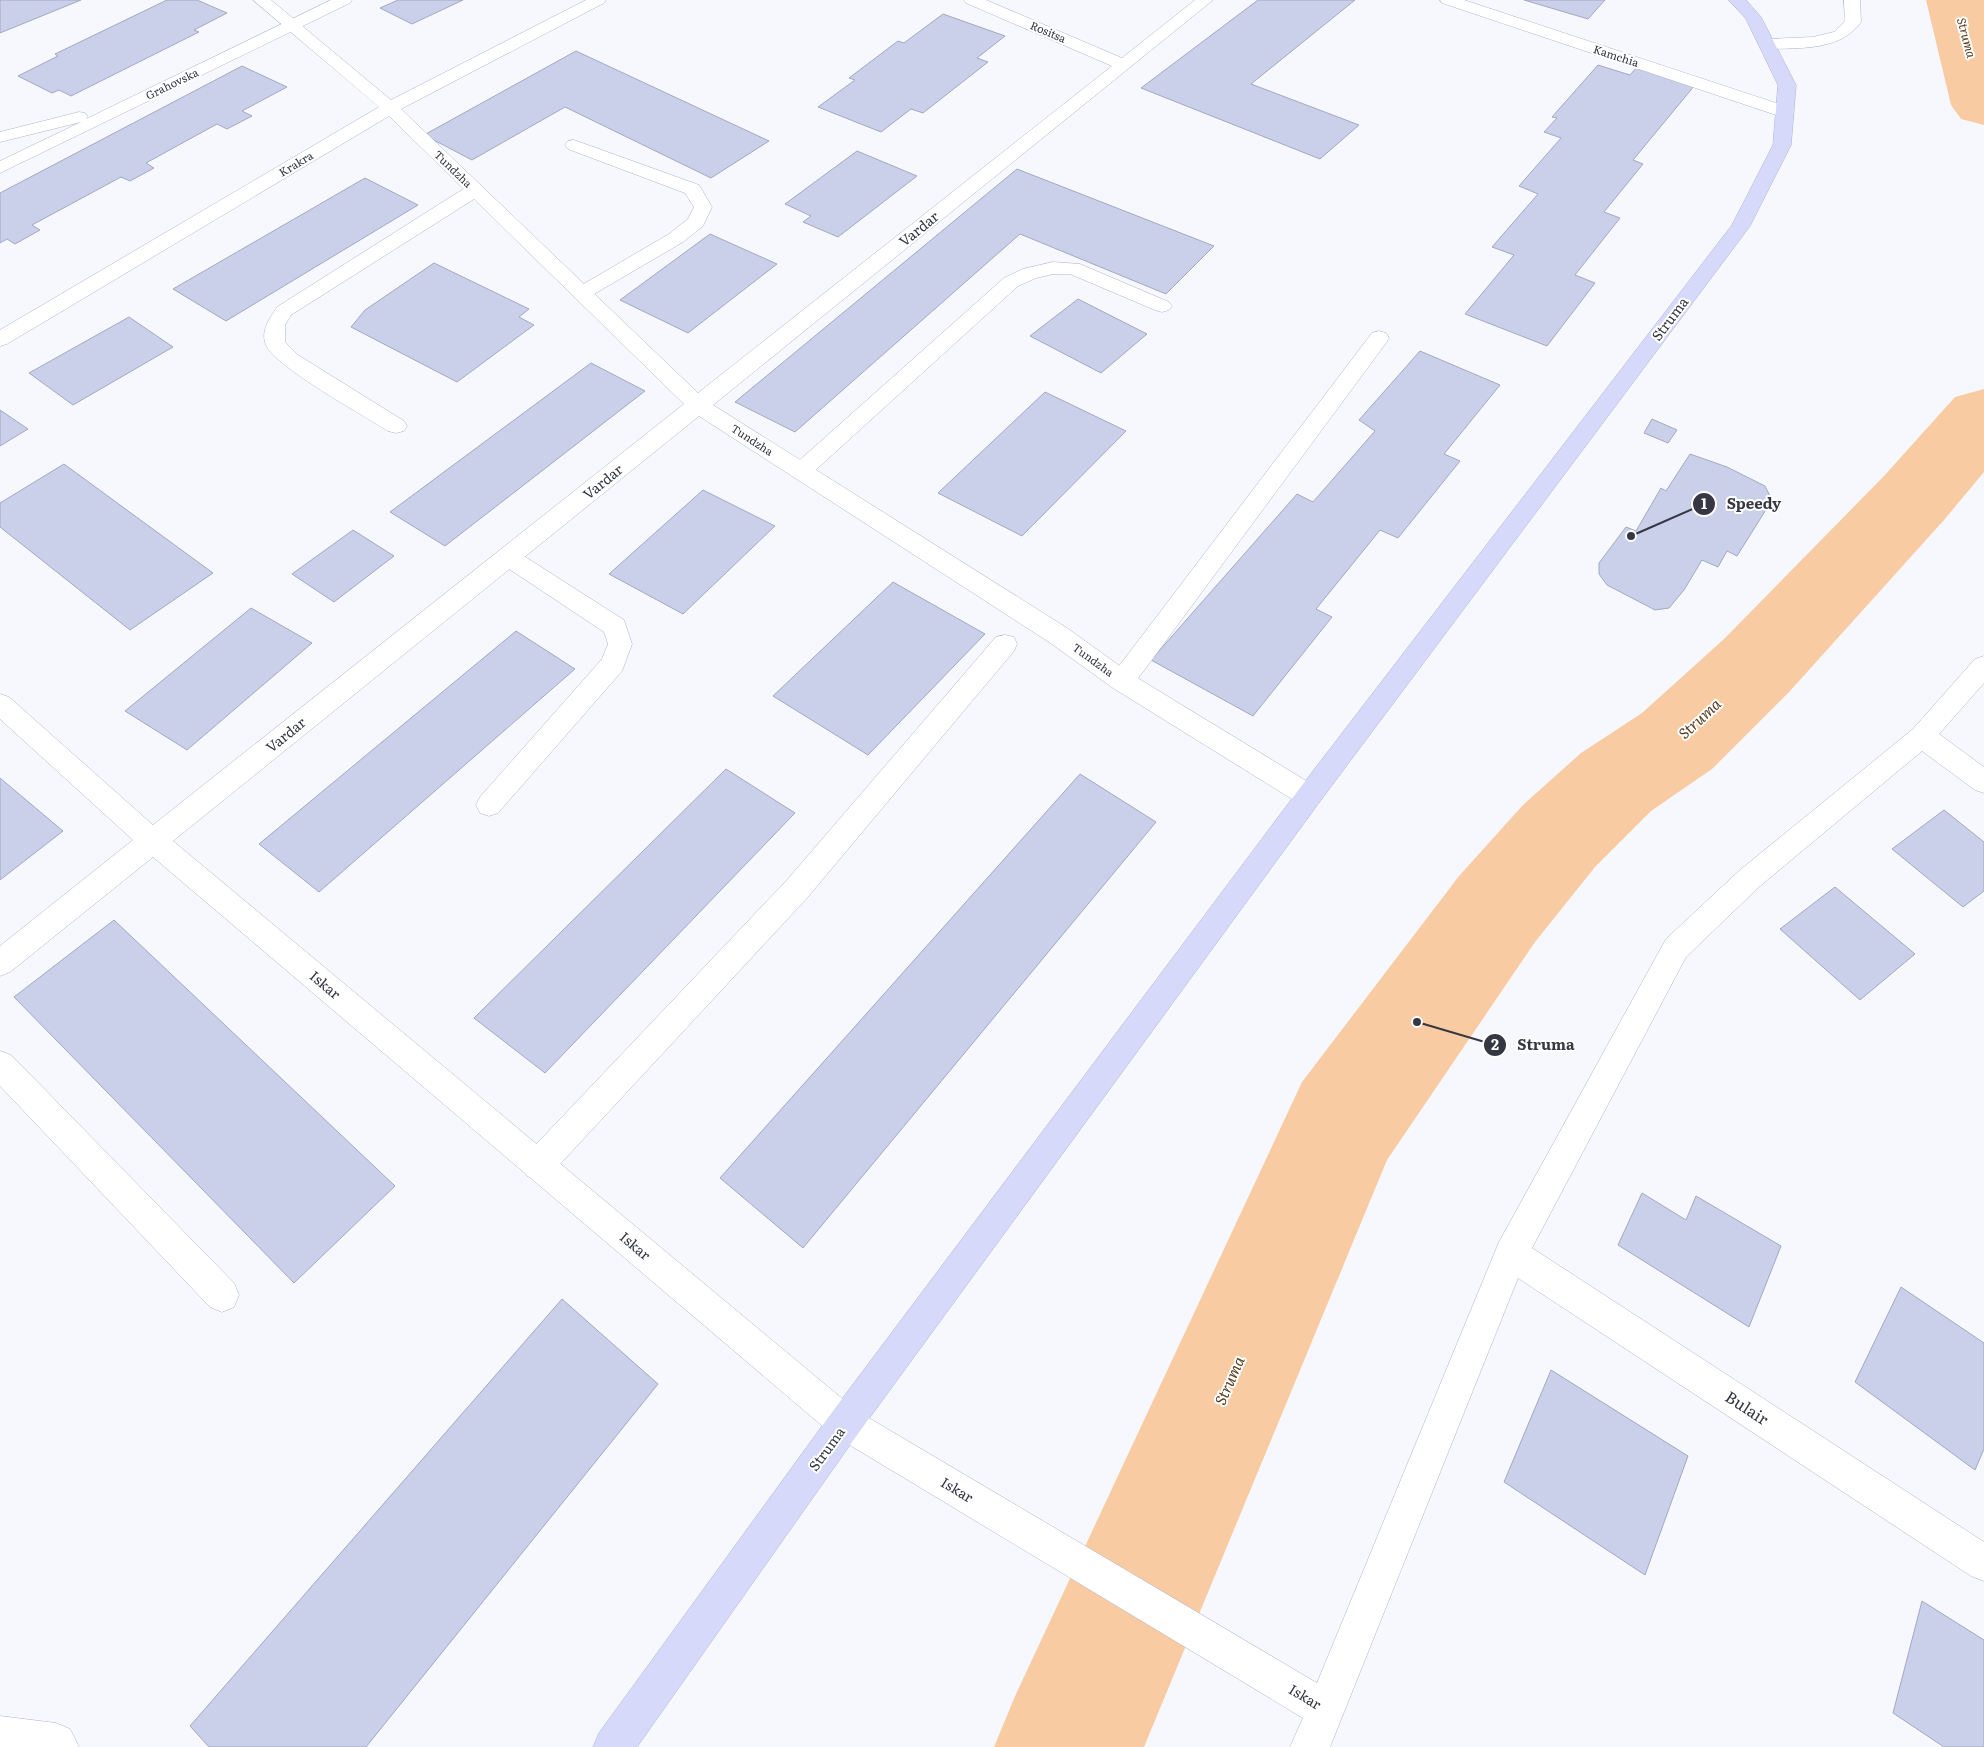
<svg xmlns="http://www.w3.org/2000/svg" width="1984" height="1747" font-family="Literata,serif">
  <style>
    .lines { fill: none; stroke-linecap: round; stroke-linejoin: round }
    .river { fill: #f8cba2; fill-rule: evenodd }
    .building { fill: #cacfea; stroke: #a3a8c2 }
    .service-casing { stroke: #aeb3cd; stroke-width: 1 }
    .minor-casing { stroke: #aeb3cd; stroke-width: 1 }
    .secondary-casing { stroke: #aeb3cd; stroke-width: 1 }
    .service { fill: #fff; fill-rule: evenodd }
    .minor { fill: #fff; fill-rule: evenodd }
    .secondary { fill: #d6d9fa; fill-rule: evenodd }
    .labels { text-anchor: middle; stroke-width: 4; stroke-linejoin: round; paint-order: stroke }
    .far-street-label { font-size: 11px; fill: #353742; stroke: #fff }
    .far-water-label { font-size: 12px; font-style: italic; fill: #593b1d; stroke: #fff }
    .street-label { font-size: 14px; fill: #353742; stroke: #fff }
    .water-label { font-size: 15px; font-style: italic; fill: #593b1d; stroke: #fff }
    .near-street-label { font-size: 16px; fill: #353742; stroke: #fff }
    .leader { fill: none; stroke: #353742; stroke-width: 2 }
    .callout-dot { fill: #353742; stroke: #fff; stroke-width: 2 }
    .mark-label { font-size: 15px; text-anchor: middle; font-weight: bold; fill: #fff }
    .callout-label { font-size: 15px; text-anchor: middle; font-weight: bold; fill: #353742; stroke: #fff; stroke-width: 4; stroke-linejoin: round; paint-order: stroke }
  </style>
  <rect width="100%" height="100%" fill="#f7f8fe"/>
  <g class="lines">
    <!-- river -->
    <path class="river" d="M1926,0H1984V125L1961,119L1951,105Z
      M1984,389V472L1944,520L1790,691L1712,769L1651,811L1595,867L1535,942L1387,1160L1144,1747H994L1016,1694L1302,1082L1459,876L1523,805L1581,753L1642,713L1724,639L1884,476L1955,397Z"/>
  </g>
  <!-- building -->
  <path class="building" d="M0,0H81L0,33Z
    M167,0H197L227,13L194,30L199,32L71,96L59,90L52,93L18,76L58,56L55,54Z
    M398,0H463L412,24L380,8Z
    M1258,0H1355L1251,84L1359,125L1320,159L1141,88Z
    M1524,0H1605L1588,19Z
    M943,14L1005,36L977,58L988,62L923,113L911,109L881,132L818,107L855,80L849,78L898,41L904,43Z
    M576,51L769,141L711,178L565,107L472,160L424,135Z
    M1598,65L1630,75L1637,67L1695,85L1633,160L1643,164L1604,212L1620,218L1575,275L1595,283L1547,346L1465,314L1514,255L1492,247L1538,194L1519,186L1561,138L1544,132L1557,118L1552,117Z
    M242,66L287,87L242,111L252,116L227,129L217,124L146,163L154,168L130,181L121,177L32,225L40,230L15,244L7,239L0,243V193Z
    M857,151L917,176L838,237L803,222L811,216L785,204Z
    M1017,169L1214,246L1166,294L1020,234L795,432L735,402Z
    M365,178L418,205L226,321L173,289Z
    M710,234L777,264L688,333L620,300Z
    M434,263L529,309L519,317L534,325L457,382L351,327L365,310Z
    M1078,299L1147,334L1101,373L1030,336Z
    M129,317L173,347L73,405L29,373Z
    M1420,351L1500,385L1444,454L1460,461L1398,538L1380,530L1316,609L1332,617L1253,716L1151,660L1297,494L1313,502L1375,431L1359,420Z
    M591,363L645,391L445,546L390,512Z
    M1045,392L1126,431L1022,536L938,493Z
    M0,410L28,429L0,446Z
    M1652,419L1677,430L1668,443L1644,433Z
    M1690,454L1727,467L1765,486L1772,500L1737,556L1727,551L1718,567L1702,560L1684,590L1669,608L1655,610L1607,585L1599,574V563L1626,527L1636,531L1661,488L1666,491Z
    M64,464L213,573L130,630L0,527V503Z
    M703,490L775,526L683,614L609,574Z
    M353,530L394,556L334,602L292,574Z
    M893,582L985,634L868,755L773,696Z
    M251,608L312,643L187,750L125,711Z
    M516,631L575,669L319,892L259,844Z
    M726,769L795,813L545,1073L474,1018Z
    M1080,774L1156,822L803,1248L720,1178Z
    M0,778L63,831L0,880Z
    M1944,810L1984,842V891L1963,907L1892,849Z
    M1835,887L1915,954L1860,1000L1780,929Z
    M114,920L395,1186L294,1283L14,997Z
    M1642,1193L1686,1220L1696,1196L1781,1246L1749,1327L1618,1245Z
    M1901,1287L1984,1343V1449L1975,1470L1855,1382Z
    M562,1299L658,1384L366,1747H209L190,1726Z
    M1551,1370L1688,1456L1645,1575L1504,1482Z
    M1922,1601L1984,1640V1747H1944L1893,1713Z"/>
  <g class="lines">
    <!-- service casing -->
    <g class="service-casing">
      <path id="service" d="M331,0H352L350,3L0,173V161L81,122L0,142V132L79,112L85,113L88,117L86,119Z
        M1844,0H1860L1861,22C1841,51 1799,48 1767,49L1761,48L1759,44L1761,40L1767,39L1813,37L1834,32L1845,21Z
        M574,140L699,185L712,207L703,226L683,242L589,297L582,299L575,297L572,293L575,289L669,234L688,219L694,207L685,193L568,149L565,145L568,141Z
        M475,184L482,186L484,190L482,194L291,315L285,325V342L298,355L404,421L407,426L404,431L396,433L388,431C365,416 275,367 266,345C260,331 270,318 277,307L468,186Z
        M1053,262L1080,264L1169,302L1172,306L1169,310L1162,312L1155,310L1070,274H1053L1036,278L1018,286L809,476L801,479L793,476L790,471L793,466L1004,278L1023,269Z
        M1379,331L1386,333L1389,338L1386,343L1131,688L1122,691L1113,688L1110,681L1113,674L1372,333Z
        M508,548L516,551L624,620L632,644L622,671L498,813L489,816L480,813L476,805L480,797L602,659L608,644L604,632L500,563L496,557L500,551Z
        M1005,635L1014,637L1017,644L1014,651L807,898L549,1176L538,1180L527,1176L522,1165L527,1154L787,880L996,637Z
        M0,1051L11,1055L234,1283L239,1295L234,1307L222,1312L210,1307L0,1086Z
        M0,1716L56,1723L70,1729L79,1747H0Z"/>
    </g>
    <!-- minor casing -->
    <g class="minor-casing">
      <path id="minor" d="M253,0H271L391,100L586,0H606L604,3L401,109L698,393L1112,66L966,3L964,0H986L1122,58L1195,0H1213L713,405L1067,628L1131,674L1318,788L1322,796L1318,804L1309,807L1300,804L1113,688L1049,642L699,416L173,841L857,1411L1317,1683L1499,1242L1666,939L1740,870L1913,729L1975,659L1984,656V683L1939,734L1984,767V793L1975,790L1922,751L1760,886L1686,957L1532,1248L1984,1542V1581L1971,1576L1518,1278L1330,1747H1290L1303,1718L833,1435L153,857L10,972L0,976V946L133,840L0,719V694L9,697L153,825L684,404L389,116L7,344L0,346V330L379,107Z
        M1440,0H1464L1791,108L1794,112L1791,116H1779L1442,3Z"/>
    </g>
    <!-- secondary casing -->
    <g class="secondary-casing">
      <path id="secondary" d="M1729,0H1746L1761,17L1796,85L1791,145L1750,226L1318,804L857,1435L637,1747H593L599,1733L833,1411L1300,788L1732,225L1773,145L1778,85L1746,19Z"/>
    </g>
    <!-- service -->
    <use href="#service" class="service"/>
    <!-- minor -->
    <use href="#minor" class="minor"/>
    <!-- secondary -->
    <use href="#secondary" class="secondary"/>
  </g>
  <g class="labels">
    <!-- far-street labels -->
    <g class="far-street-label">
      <text transform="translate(1048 32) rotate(23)" y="4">Rositsa</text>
      <text transform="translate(1616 56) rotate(18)" y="4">Kamchia</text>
      <text transform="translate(172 84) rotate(-26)" y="4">Grahovska</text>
      <text transform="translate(296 164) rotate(-31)" y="4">Krakra</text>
      <text transform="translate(453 169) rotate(44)" y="4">Tundzha</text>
      <text transform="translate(752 440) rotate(33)" y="4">Tundzha</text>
      <text transform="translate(1093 660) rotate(36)" y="4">Tundzha</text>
    </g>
    <!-- far-water labels -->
    <g class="far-water-label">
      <text transform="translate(1966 38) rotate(75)" y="4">Struma</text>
    </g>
    <!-- street labels -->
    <g class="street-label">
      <text transform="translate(919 229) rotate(-39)" y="5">Vardar</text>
      <text transform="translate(1670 319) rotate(-53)" y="5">Struma</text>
      <text transform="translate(603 482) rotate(-39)" y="5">Vardar</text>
      <text transform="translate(286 735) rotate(-39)" y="5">Vardar</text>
      <text transform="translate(325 985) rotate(40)" y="5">Iskar</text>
      <text transform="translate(635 1246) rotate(40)" y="5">Iskar</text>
      <text transform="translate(827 1449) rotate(-54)" y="5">Struma</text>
      <text transform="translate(957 1490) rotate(31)" y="5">Iskar</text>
      <text transform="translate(1305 1697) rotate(31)" y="5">Iskar</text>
    </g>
    <!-- water labels -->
    <g class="water-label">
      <text transform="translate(1700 719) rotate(-43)" y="5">Struma</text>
      <text transform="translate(1230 1381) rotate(-66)" y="5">Struma</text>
    </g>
    <!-- near-street labels -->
    <g class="near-street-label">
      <text transform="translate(1747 1408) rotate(33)" y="6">Bulair</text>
    </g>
  </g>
  <!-- callouts -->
  <path class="leader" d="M1631 536L1704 504M1417 1022L1495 1045"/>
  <g class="callout-dot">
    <circle cx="1631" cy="536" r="5"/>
    <circle cx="1417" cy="1022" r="5"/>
    <circle cx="1704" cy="504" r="12"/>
    <circle cx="1495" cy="1045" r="12"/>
  </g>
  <g class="mark-label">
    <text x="1704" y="509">1</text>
    <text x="1495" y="1050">2</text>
  </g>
  <g class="callout-label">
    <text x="1754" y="509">Speedy</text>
    <text x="1546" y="1050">Struma</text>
  </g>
</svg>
